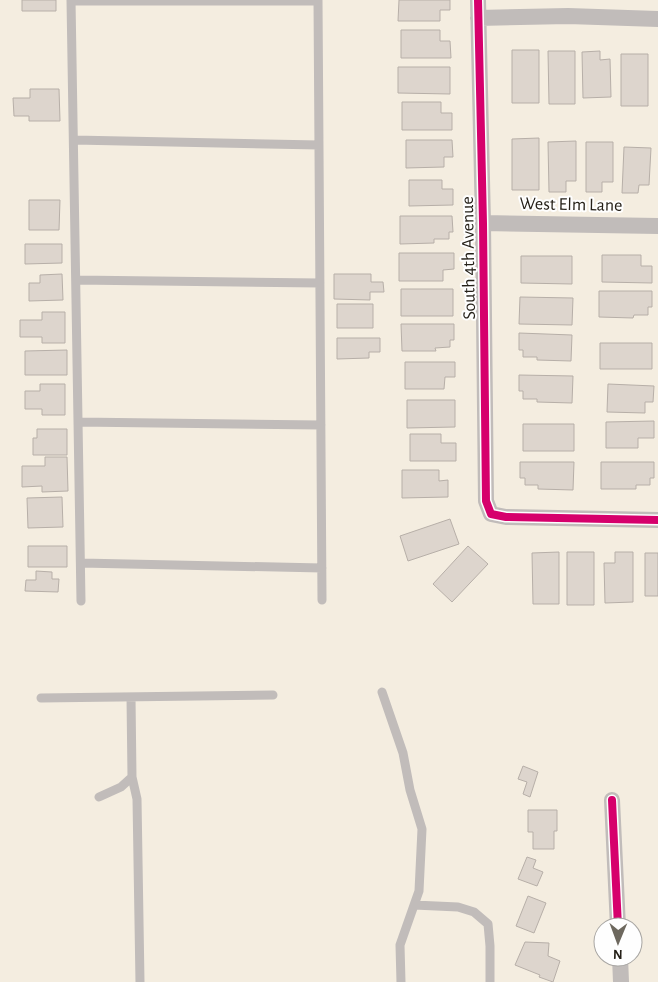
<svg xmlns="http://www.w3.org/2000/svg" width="658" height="982" font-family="'Alegreya Sans',sans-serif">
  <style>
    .building { fill: #ddd5cd; stroke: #b7afa8 }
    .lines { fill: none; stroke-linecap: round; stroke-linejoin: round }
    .lane { stroke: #c1bcba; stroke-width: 9 }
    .street { stroke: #c1bcba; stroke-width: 16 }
    .cycleway-casing { stroke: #fefefe; stroke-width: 11 }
    .cycleway { stroke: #d6006c; stroke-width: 8 }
    .labels { text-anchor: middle; stroke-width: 4; stroke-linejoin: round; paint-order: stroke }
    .street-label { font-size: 18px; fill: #252018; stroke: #fefefe }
  </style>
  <rect width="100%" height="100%" fill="#f4ede0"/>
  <!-- building -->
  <path class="building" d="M22,0H56V11H22Z
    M399,0H450V10H440V21H398Z
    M401,30H440V41H450L451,58H401Z
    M512,50H539V103H512Z
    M548,51H575V104H549Z
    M600,51V60L610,59L611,97L583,98L582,52Z
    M621,54H648V106H621Z
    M398,67H450V94L398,93Z
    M30,89H59L60,121H29V116H14L13,98H30Z
    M402,102H441V113H452V130H402Z
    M539,138V190H512V139Z
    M406,140H452L453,157H444V167L406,168Z
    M576,141V181H566V192H549L548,142Z
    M586,142H613V182H602V192H586Z
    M624,147L651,148L649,185H639L638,193H622Z
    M409,180H442V189H453V205L409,206Z
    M29,200H60L59,230H29Z
    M400,216H452L453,232H449V239H434V243L400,244Z
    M25,244H62V263L25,264Z
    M399,253H454V269L443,270V281H399Z
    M602,255H641V266H652V283L602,282Z
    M521,256H572V284L521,283Z
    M62,274L63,300L29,301V283H40V275Z
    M334,274H371V282H383L384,292H370V300L334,299Z
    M401,289H453V316H401Z
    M599,291H652V307H648V315H634L633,318L599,317Z
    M520,297L573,298L572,325L519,324Z
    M337,304H373V328H337Z
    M42,312H65V343H42V337H20V320H42Z
    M401,324H454V340H450V347L435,348L436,351H402Z
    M519,333L572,335L571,361L537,360V357H523V350H519Z
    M337,338H380V352H369V358L337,359Z
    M600,343H652V369H600Z
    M67,350V375H25V351Z
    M405,362H455V377H445L444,389H405Z
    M519,375L573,376L572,403L537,402V399H523V391H519Z
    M40,384H65V415H42V409H25V391H40Z
    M608,384L654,386L653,402H645V413L607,412Z
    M407,400H455V427L407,428Z
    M654,421V438H638V448H606V422Z
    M523,424H574V451H523Z
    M37,429H67V455H33V438H37Z
    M410,434H441V443H456V461H410Z
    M45,457H67L68,491L42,492V486L22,487V466H45Z
    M520,462H574L573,490L538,489V485H525V478H520Z
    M601,462H654V478H650V485H636V489H601Z
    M402,470H439V481L448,480V497L402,498Z
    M62,497L63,527L28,528L27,498Z
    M450,519L459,544L408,561L400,536Z
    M28,546H67V567H28Z
    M468,546L488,564L452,602L433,584Z
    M559,552V604H533L532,553Z
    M567,552H594V605H567Z
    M615,552H633V602L605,603L604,563H615Z
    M645,553H658V596H645Z
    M36,571L52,572V579H59L58,592L25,591L26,580H36Z
    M523,766L538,772L530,797L523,794L527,782L518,779Z
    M528,810H557V831H554V849H533V832H528Z
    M527,857L536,860L533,868L543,872L537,886L518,879Z
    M528,896L546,903L534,933L516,926Z
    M525,942L549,943L548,956L560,961L553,982L539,977L540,975L515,965Z"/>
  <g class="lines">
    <!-- lane -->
    <path class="lane" d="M71,0L81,601
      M318,0L322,600
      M71,1H318
      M74,140L319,145
      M76,280L320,283
      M78,422L321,425
      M81,563L322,568
      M382,692L403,753L410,790L422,829L419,891L400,945L401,982
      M41,698L273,695
      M132,777L137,799L140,982
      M99,797L121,787L132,777L131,697
      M414,905L458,907L474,912L488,924L490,946V982"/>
    <!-- street -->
    <path class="street" d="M478,0L483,223L486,501L491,514L506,517L658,520
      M478,18L568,16L658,19
      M483,223L658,226
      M612,800L618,927
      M620,957L621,982"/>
    <!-- cycleway casing -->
    <g class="cycleway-casing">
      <path id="cycleway" d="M478,0L483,223L486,501L491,514L506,517L658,520
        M612,800L618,927"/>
    </g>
    <!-- cycleway -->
    <use href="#cycleway" class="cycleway"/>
  </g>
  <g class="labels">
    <!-- street labels -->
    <g class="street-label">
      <text transform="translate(571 204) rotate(1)" y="6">West Elm Lane</text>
      <text transform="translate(468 258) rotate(-91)" y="6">South 4th Avenue</text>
    </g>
  </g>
  <!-- north arrow -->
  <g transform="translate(618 942) rotate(181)"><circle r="24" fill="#fefefe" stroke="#a7a5a2"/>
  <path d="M0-4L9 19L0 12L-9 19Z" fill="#6d685e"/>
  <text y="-8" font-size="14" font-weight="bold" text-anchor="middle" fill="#252018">N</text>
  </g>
</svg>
